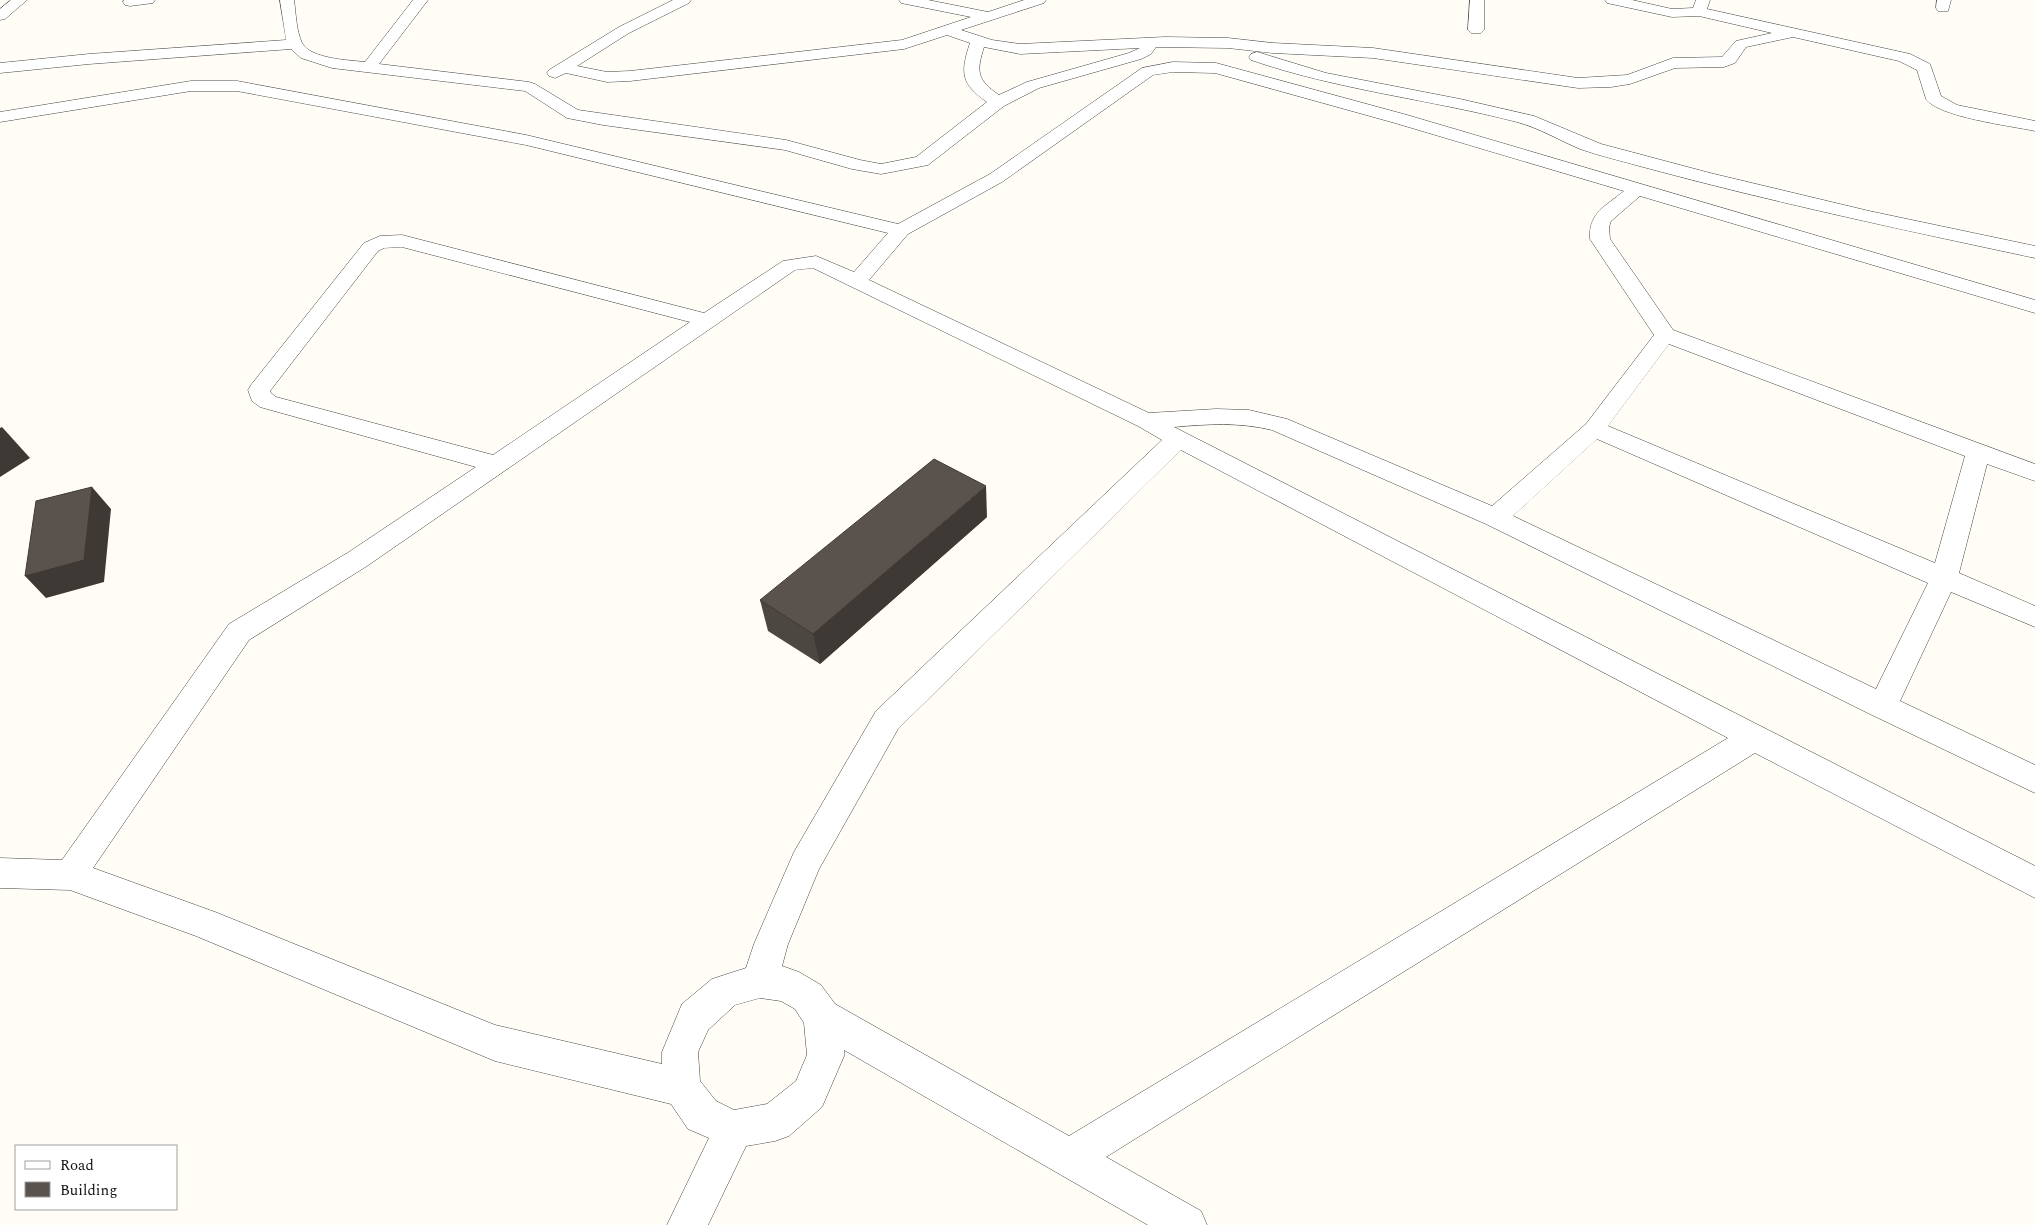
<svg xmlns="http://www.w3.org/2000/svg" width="2035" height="1225" font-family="Spectral,serif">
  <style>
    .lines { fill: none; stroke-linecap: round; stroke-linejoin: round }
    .lane-casing { stroke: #444; stroke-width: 1 }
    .street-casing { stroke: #444; stroke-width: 1 }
    .lane { fill: #fff; fill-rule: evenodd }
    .street { fill: #fff; fill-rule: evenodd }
    .wall { fill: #4d4742 }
    .shaded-wall { fill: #3f3936 }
    .building { fill: #5a524d; stroke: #3f3936 }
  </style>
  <rect width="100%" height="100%" fill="#fffdf5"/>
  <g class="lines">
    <!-- lane casing -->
    <g class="lane-casing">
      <path id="lane" d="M1937,0H1951L1948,11H1938L1936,8Z"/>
    </g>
    <!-- street casing -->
    <g class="street-casing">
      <path id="street" d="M11,0H27L5,19L0,20V9Z
        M124,0H155L153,3L130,6L125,5L123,2Z
        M280,0H294C296,13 296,30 302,43C311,59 348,60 365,62L413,0H428L379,64L529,82L535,84L578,110L786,140L860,160L881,164L916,157L987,102C961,84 960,73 970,43L947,35L904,49L630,81L607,82L566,73L555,78L549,76L547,73L549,70L619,27L673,0H691L689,3L629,33L577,66L607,72L630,71L902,40L971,17L901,3L899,0H928L988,12L1024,0H1046L1044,3L961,30L992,40L1020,44L1165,37L1228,38L1273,43L1373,48L1578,78L1627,75L1673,58L1722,57L1736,41L1772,33L1699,16L1672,17L1607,3L1605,0H1632L1672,9L1693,8L1696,0H1710L1707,9L1910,54L1930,64L1941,96L1957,105L2035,121V131C2012,126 1938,117 1926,99L1917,70L1899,61L1793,37L1746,47L1735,63L1724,67L1675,68L1630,84L1611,87L1578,88L1373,58L1273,53L1228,48L1156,47L1151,54L1141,59L1039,88L1004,106L928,165L881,174L852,169L785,150L603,125L567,118L525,91L332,68L301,58L291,49L89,64L0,73V63L89,54L286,40ZM984,47L1020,54L1140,48L1129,53L1027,82L999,95C977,80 976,72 984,47Z
        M1470,0H1484V30L1481,33H1471L1468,30Z
        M1257,52L1326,73L1460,99L1534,116L1601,144L1710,173L1869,211L2035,246V258C1904,230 1772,202 1643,167C1622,161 1600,156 1580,149C1559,140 1539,128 1517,122C1428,99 1338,90 1251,60L1249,57L1251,54Z
        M1173,62L1216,63L1407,115L2035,300V313L1640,196L1611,221L1609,227L1610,239L1673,330L2035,464V481L1987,464L1959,573L2035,606V627L1951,592L1900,701L2035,765V793L1872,715L1486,524L1272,430C1239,422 1208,424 1174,427L2035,866V898L1755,753L1106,1157L1201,1211L1207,1225H1148L844,1050V1056L822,1107L789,1136L775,1141L746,1146L708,1225H667L709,1138L688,1129L671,1104L495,1061L196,936L70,890L0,888V858L62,860L229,624L349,552L476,467L260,407L252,401L248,390L251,385L364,243L380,236L402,235L704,313L783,261L816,256L854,272L888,233L526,145L237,91H191L0,122V112L191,81H237L526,135L898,224L990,174L1142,68ZM1173,72L1215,73L1395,123L1624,191C1606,206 1588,213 1590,239L1654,335L1586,424L1492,506L1287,419L1249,410L1216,409L1149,413L869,280L908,234L1002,182L1153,75ZM402,247L690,322L493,455L276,397L271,393L270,391L378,251L384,248ZM813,268L1138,426L1162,440L876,711L794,852L754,944L746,968L712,979L682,1004L662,1052V1064L495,1025L215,912L93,868L249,640L367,566L795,270ZM1669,344L1965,456L1935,563L1608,426ZM1597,439L1928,583L1876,689L1513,516ZM1181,450L1728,738L1069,1136L835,1004L821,985L799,972L782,966L788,944L819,869L898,729ZM760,998L781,1001L795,1009L804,1023L807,1055L796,1081L767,1104L734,1110L716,1101L700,1081L698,1052L708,1030L735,1005Z"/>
    </g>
    <!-- lane -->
    <use href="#lane" class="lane"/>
    <!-- street -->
    <use href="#street" class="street"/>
  </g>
  <!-- wall -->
  <path class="wall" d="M987,517L820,664L768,631L760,600Z"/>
  <!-- shaded-wall -->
  <path class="shaded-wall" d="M2,427L30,458L0,477V428Z
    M986,486L987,517L820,664L813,634Z
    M92,487L111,509L104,582L46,598L25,576Z"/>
  <!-- building -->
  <path class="building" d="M934,459L986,486L813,634L760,600Z
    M92,487L84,560L25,576L36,501Z"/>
  <!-- legend -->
  <rect x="15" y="1145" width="162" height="65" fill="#ffffff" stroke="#a0a0a0"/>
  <rect x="25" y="1161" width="25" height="8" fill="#ffffff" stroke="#a0a0a0"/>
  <text x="60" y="1170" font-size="15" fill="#111111">Road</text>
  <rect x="25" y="1182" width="25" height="15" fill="#5a524d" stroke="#a0a0a0"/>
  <text x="60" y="1195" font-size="15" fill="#111111">Building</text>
</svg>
